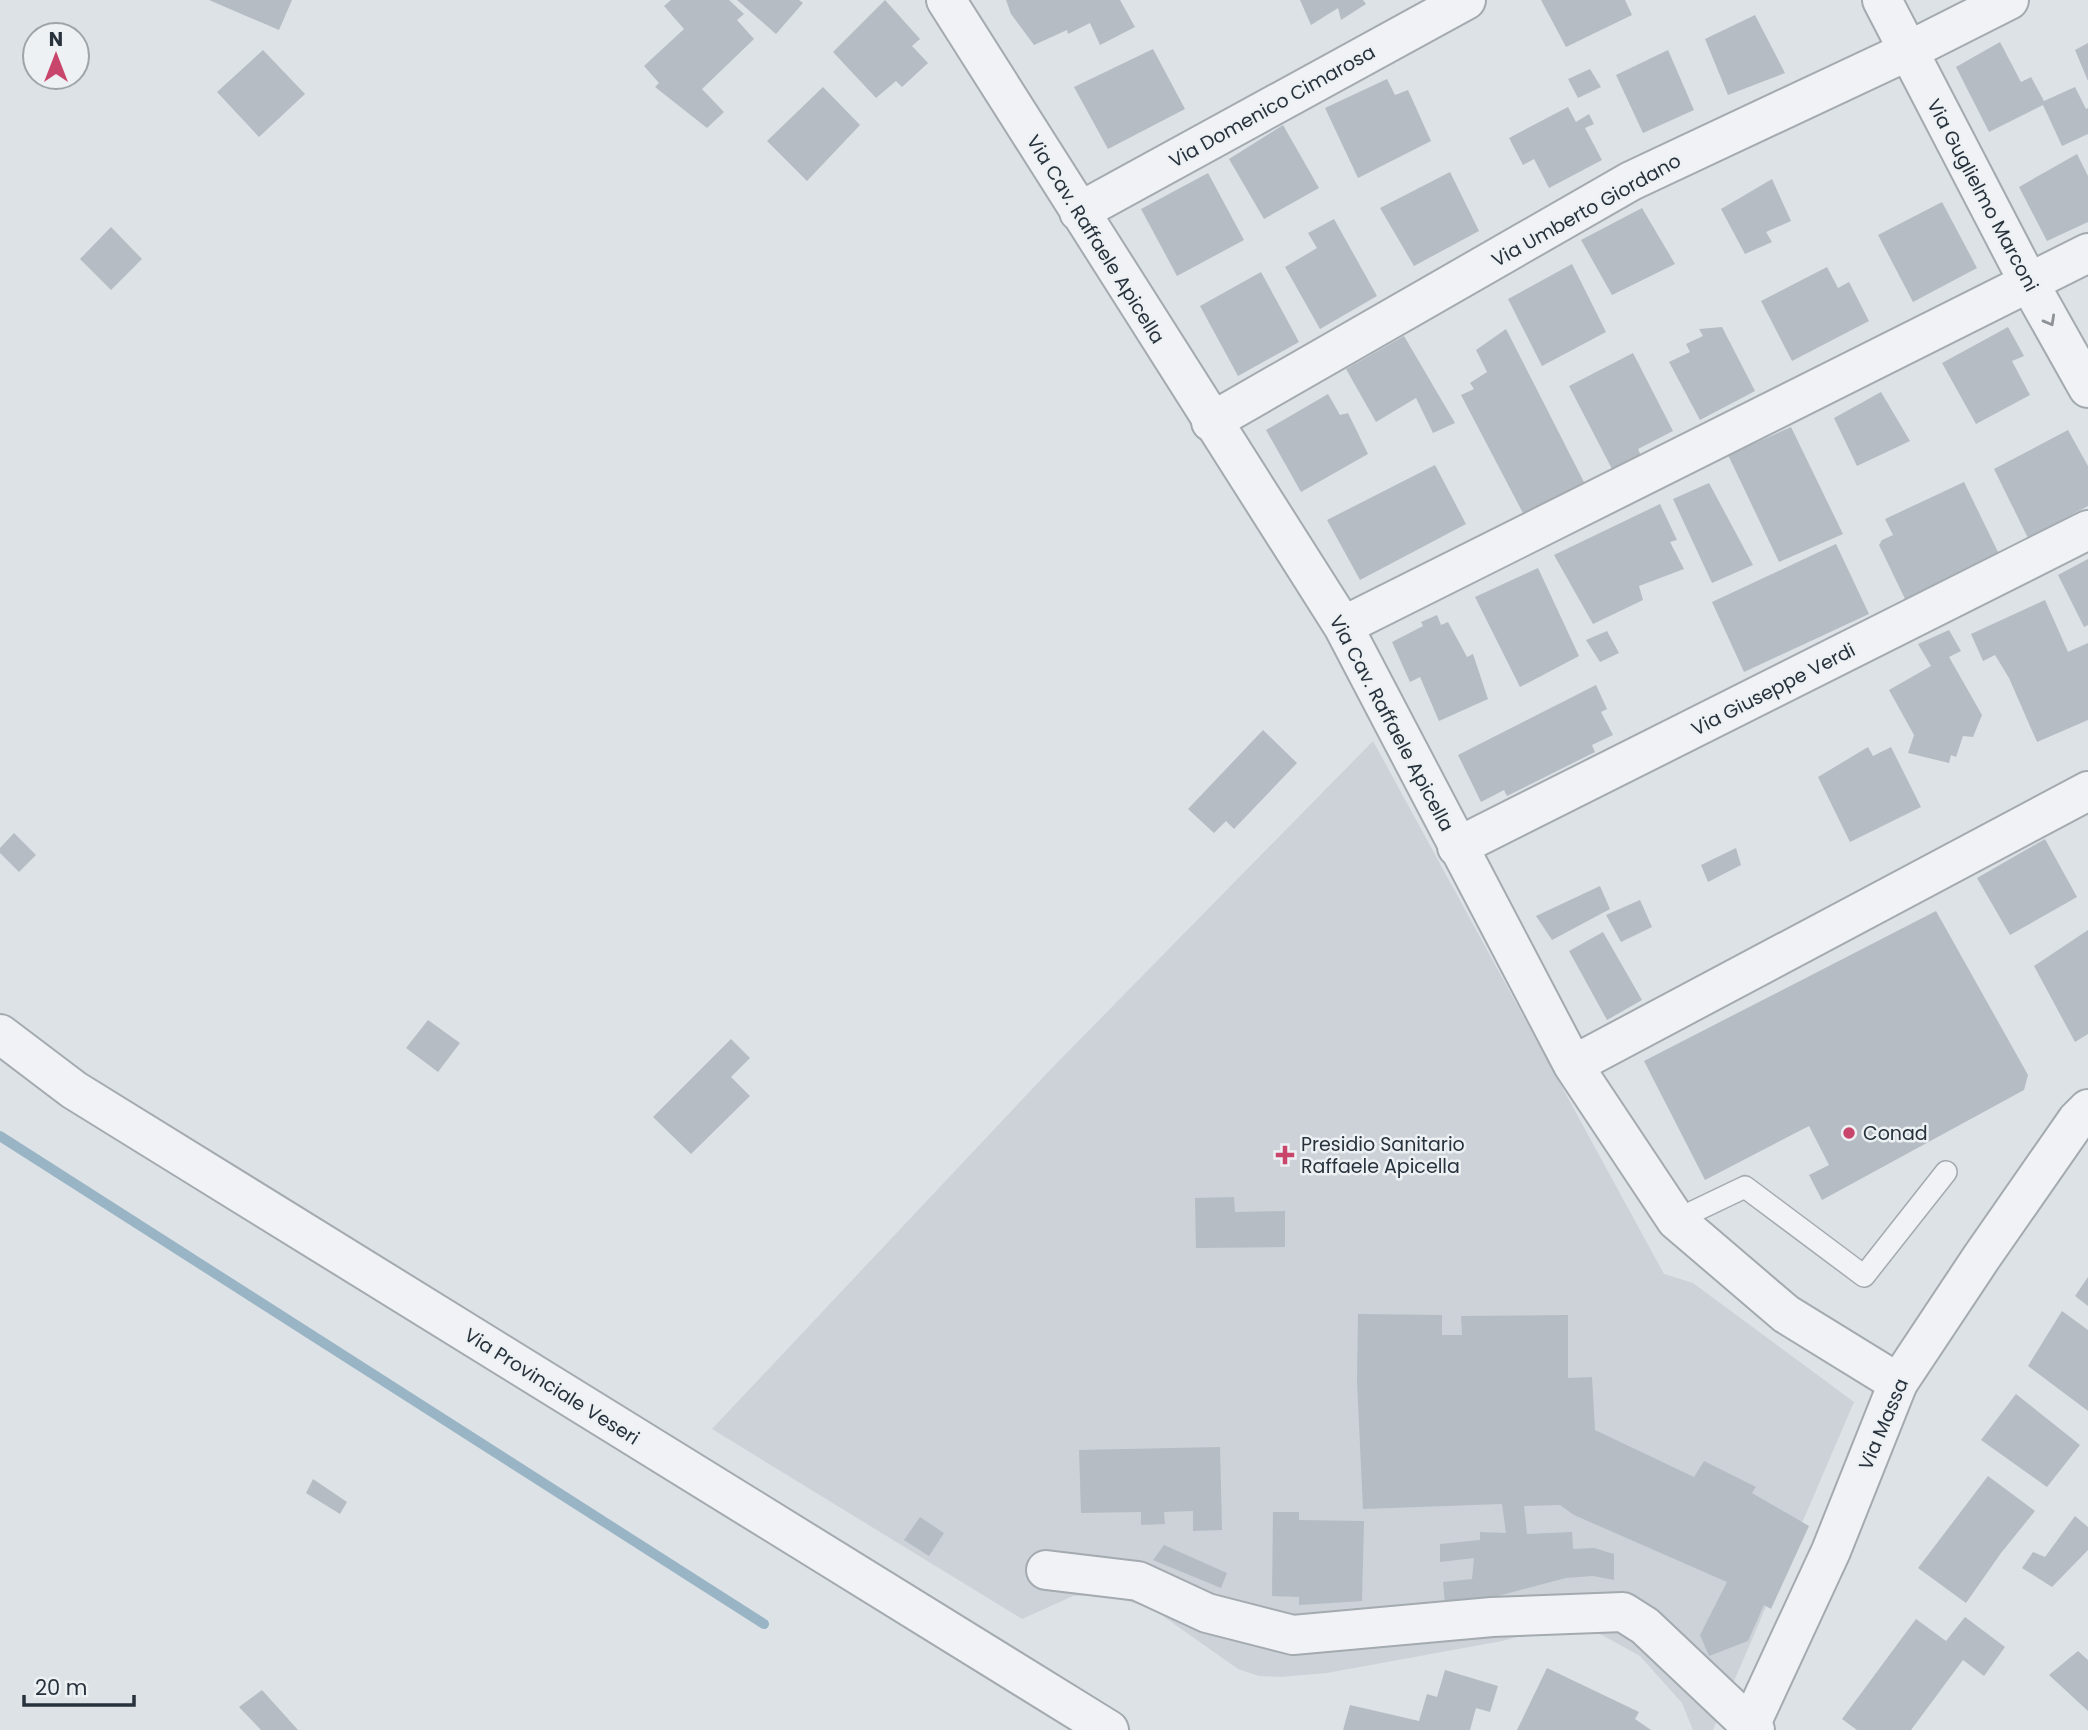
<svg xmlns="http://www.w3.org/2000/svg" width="2088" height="1730" font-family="Poppins,sans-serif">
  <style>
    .built { fill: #ccd2d8 }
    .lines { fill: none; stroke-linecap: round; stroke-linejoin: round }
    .stream { stroke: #99b5c5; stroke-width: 10 }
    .building { fill: #b5bcc3 }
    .service-casing { stroke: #a3aab0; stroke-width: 24 }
    .minor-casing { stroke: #a3aab0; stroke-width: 42 }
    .tertiary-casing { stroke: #a3aab0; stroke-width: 42 }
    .service { stroke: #f0f2f5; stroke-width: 21 }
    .minor { stroke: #f0f2f5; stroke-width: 38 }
    .tertiary { stroke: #f0f2f5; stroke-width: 38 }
    .oneway { stroke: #8c9298 }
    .poi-dot { fill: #c8466c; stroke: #edf1f4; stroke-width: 2.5 }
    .labels { text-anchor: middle; stroke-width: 5; stroke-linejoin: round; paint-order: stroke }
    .street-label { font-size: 19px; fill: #27323c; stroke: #edf1f4 }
    .poi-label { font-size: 19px; fill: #27323c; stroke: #edf1f4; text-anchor: start }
  </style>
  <rect width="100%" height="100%" fill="#dde2e6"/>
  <!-- built -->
  <path class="built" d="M1373,741L1664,1274L1693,1283L1854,1402L1713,1730H1693L1682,1703L1640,1656L1602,1635L1583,1629L1542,1630L1502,1641L1327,1673L1280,1677L1259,1676L1238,1669L1153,1609L1115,1597L1094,1595L1073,1596L1022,1619L712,1429L1049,1071Z"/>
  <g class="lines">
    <!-- stream -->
    <path class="stream" d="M0,1136L764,1624"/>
  </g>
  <!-- building -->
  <path class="building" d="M209,0H292L279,30Z
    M671,0H729L744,14L737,20L754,39L702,89L724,112L707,128L655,87L659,83L644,66L684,29L664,6Z
    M737,0H799L803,3L776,34Z
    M885,0L920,39L912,46L928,63L902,87L896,81L876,98L833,52Z
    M1006,0H1120L1135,27L1100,45L1090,23L1068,34L1067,30L1034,45L1011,14Z
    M1300,0H1363L1366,4L1341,20L1338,8L1311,25Z
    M1541,0H1625L1632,15L1566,47Z
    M1755,15L1785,73L1728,95L1705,39Z
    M2000,42L2021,82L2031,77L2044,101L2075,87L2086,109L2088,108V134L2062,146L2043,105L1989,132L1956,67Z
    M2088,43V81L2075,50Z
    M1153,49L1185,109L1108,149L1074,87Z
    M263,50L305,94L259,137L217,92Z
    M1668,50L1694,110L1643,133L1616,75Z
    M1590,69L1601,87L1578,98L1568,79Z
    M1387,79L1395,95L1408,90L1431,141L1358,178L1325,108Z
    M823,87L860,125L807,181L767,141Z
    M1568,107L1576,122L1589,114L1594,124L1585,128L1602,160L1549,188L1534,159L1523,165L1509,138Z
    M1283,125L1319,188L1264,219L1229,159Z
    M2077,154L2088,176V222L2047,241L2019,187Z
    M1450,172L1479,231L1414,266L1380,208Z
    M1208,173L1244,240L1177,276L1141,209Z
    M1772,179L1791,221L1766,232L1772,242L1745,254L1721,209Z
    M1942,202L1977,268L1913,302L1878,235Z
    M1642,208L1675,264L1612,295L1581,240Z
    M1334,219L1377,296L1320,329L1285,267L1317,248L1308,233Z
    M111,227L142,259L111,290L80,259Z
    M1572,264L1606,332L1542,366L1508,299Z
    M1827,267L1838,288L1849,282L1869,321L1792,361L1761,301Z
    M1261,272L1299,342L1238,376L1200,306Z
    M1722,327L1755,391L1700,420L1669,362L1690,352L1686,344L1703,336L1699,329Z
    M2008,327L2024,356L2012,361L2030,395L1976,424L1942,363Z
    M1506,329L1586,486L1524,515L1461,395L1474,389L1470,383L1487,372L1476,350Z
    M1404,336L1455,423L1433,433L1416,398L1376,422L1346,369Z
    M1633,353L1673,431L1638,449L1641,456L1613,471L1569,386Z
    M1881,392L1910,441L1857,466L1834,418Z
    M1328,394L1340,415L1348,413L1368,454L1301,492L1266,430Z
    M1791,427L1843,534L1779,562L1728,455Z
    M2068,430L2088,466V506L2028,538L1994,469Z
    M1435,465L1466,524L1360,580L1327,520Z
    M1964,482L1999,554L1906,601L1879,545L1882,540L1893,535L1885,519Z
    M1709,483L1753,565L1712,583L1673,499Z
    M1660,504L1677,540L1670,542L1684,569L1639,586L1643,600L1593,624L1554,555Z
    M1836,544L1869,614L1744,672L1712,602Z
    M2088,559V625L2084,627L2058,575Z
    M1538,568L1579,656L1520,687L1475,597Z
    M2045,600L2068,652L2088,643V720L2037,742L2009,678L1995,655L1983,661L1971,634Z
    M1437,615L1441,625L1448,622L1467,657L1473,654L1488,699L1439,721L1420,677L1410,682L1392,642L1423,626L1421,622Z
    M1949,630L1961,651L1949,657L1982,715L1973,737L1963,736L1956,757L1951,755L1949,763L1908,753L1914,735L1889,690L1931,666L1918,644Z
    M1607,631L1619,653L1600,662L1586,640Z
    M1596,685L1607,709L1601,712L1613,735L1592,745L1595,752L1507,796L1504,790L1481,802L1458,755Z
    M1263,730L1297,763L1234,829L1226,821L1214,833L1188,809Z
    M1868,747L1873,756L1891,747L1921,807L1850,842L1818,777Z
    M14,833L36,855L19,872L0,853V848Z
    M2045,839L2077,897L2010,935L1977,878Z
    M1736,848L1741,865L1708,882L1701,865Z
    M1600,886L1610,909L1552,940L1536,916Z
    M1640,900L1652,927L1621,942L1606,915Z
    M1936,911L2028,1075L2024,1090L1822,1200L1809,1175L1829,1165L1809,1126L1705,1180L1644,1061Z
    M2088,930V1034L2075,1042L2034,966Z
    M1603,932L1642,1000L1607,1020L1569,951Z
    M428,1020L460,1043L438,1072L406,1048Z
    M731,1039L750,1058L731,1077L750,1096L691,1154L653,1117Z
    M1234,1197L1235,1212L1285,1211V1247L1196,1248L1195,1198Z
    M2088,1277V1306L2075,1296Z
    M2062,1311L2088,1330V1411L2028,1366Z
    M1358,1314L1442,1315V1335H1462L1461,1316L1568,1315V1378L1592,1377L1595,1430L1694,1477L1704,1461L1756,1487L1752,1493L1809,1526L1771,1609L1764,1605L1748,1641L1709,1656L1700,1635L1727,1582L1574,1515L1560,1505L1524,1506L1527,1534L1572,1532L1573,1549L1594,1548L1614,1554V1580L1593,1576L1566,1578L1471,1603H1445L1443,1582L1472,1579L1474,1558L1440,1562V1544L1480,1540V1532L1506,1533L1502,1504L1363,1509L1357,1381Z
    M2016,1394L2080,1445L2047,1487L1981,1440Z
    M1220,1447L1222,1530L1193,1531V1511L1164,1512L1165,1524L1141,1525V1512L1081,1513L1079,1450Z
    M1988,1476L2035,1511L2001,1553L1966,1603L1918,1568Z
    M313,1479L347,1502L340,1514L306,1493Z
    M1273,1512H1299V1520L1364,1521L1362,1601L1299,1605V1597L1272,1596Z
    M2075,1516L2088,1527V1550L2052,1587L2022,1568L2033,1552L2045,1557Z
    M920,1517L944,1533L929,1556L904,1540Z
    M1164,1545L1227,1573L1221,1588L1153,1560Z
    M1965,1617L2005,1647L1984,1676L1963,1660L1911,1730H1857L1842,1719L1916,1619L1946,1641Z
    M2078,1651L2088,1660V1711L2049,1675Z
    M1547,1668L1639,1712L1635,1719L1651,1730H1517Z
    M1445,1670L1498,1686L1490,1712L1476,1708L1470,1730H1343L1350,1705L1419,1721L1427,1694L1437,1697Z
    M262,1690L298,1730H261L239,1707Z"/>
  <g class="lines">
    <!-- service casing -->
    <g class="service-casing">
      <path id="service" d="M1676,1220L1745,1187L1864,1276L1946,1172"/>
    </g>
    <!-- minor casing -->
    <g class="minor-casing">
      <path id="minor" d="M946,0L1343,626L1573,1065L1676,1220L1786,1314L1898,1383
        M1882,0L2029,283L2088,388
        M1079,212L1466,0
        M1211,422L1631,181L1908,51L2009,0
        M1343,626L2088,253
        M1457,847L2088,530
        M1573,1065L2088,791
        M1046,1570L1138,1581L1207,1613L1293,1635L1492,1617L1623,1612L1645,1626L1755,1730"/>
    </g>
    <!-- tertiary casing -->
    <g class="tertiary-casing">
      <path id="tertiary" d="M0,1034L74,1090L1109,1730
        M1748,1730L1831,1551L1898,1383L1981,1258L2077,1120L2088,1109"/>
    </g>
    <!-- service -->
    <use href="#service" class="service"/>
    <!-- minor -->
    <use href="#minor" class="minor"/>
    <!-- tertiary -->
    <use href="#tertiary" class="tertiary"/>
  </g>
  <!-- one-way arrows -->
  <defs><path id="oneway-chevron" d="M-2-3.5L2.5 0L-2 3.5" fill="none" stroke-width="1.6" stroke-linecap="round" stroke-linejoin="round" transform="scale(1.75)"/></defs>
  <use class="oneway" href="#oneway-chevron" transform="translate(2050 321) rotate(61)"/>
  <!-- markers -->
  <g class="poi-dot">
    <circle cx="1849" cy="1133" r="7"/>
    <path d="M1281.5 1144.5h7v7h7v7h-7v7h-7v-7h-7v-7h7z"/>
  </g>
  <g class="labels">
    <!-- street labels -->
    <g class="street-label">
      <text transform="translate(1272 106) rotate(-29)" y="7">Via Domenico Cimarosa</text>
      <text transform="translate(1983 195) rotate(62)" y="7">Via Guglielmo Marconi</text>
      <text transform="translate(1586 210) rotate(-29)" y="7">Via Umberto Giordano</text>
      <text transform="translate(1096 239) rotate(58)" y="7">Via Cav. Raffaele Apicella</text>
      <text transform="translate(1773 689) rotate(-27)" y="7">Via Giuseppe Verdi</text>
      <text transform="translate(1392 723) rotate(62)" y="7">Via Cav. Raffaele Apicella</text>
      <text transform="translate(552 1386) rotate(32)" y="7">Via Provinciale Veseri</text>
      <text transform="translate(1883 1424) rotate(-67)" y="7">Via Massa</text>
    </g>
    <!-- poi labels -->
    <g class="poi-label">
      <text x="1863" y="1140">Conad</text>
      <text x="1301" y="1151">Presidio Sanitario<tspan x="1301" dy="22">Raffaele Apicella</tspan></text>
    </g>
  </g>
  <!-- north arrow -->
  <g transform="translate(56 56)"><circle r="33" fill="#edf1f4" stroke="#9ea5aa" stroke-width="2"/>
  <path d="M0-5L12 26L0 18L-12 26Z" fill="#c8466c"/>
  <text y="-10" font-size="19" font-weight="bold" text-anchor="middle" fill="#27323c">N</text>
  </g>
  <!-- scale -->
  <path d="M24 1695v10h110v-10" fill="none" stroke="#27323c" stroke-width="3.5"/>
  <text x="35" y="1695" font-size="21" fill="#27323c" stroke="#edf1f4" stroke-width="5" paint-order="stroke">20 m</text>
</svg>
